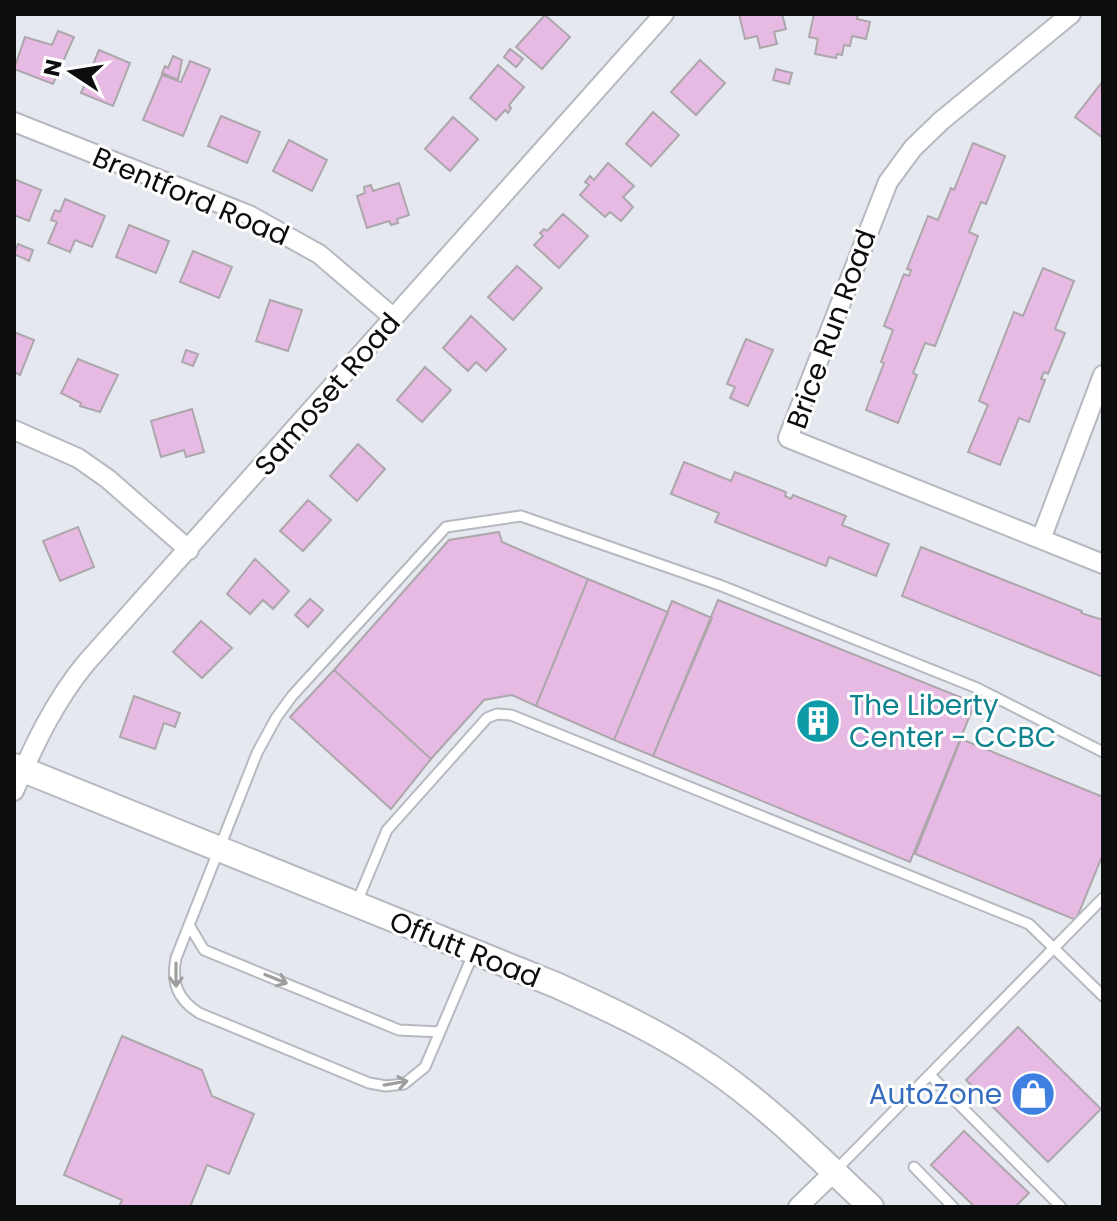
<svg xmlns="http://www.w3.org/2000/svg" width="1117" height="1221" font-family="Poppins,sans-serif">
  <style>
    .building { fill: #e7bae3; stroke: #ada7ac; stroke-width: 2 }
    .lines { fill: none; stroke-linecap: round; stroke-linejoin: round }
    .service-casing { stroke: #b6b9c0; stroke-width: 13 }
    .minor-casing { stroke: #b6b9c0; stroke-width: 22 }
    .tertiary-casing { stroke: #b6b9c0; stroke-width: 28 }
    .service { stroke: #fff; stroke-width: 9 }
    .minor { stroke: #fff; stroke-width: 18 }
    .tertiary { stroke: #fff; stroke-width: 24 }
    .oneway { stroke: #9e9e9f }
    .labels { text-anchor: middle; stroke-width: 6; stroke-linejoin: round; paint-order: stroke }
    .street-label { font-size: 28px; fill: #0c0d0f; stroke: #fff }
    .culture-label { font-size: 28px; fill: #0d838f; stroke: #fff; text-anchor: start }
    .shop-label { font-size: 28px; fill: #366cbe; stroke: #fff; text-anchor: end }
  </style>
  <rect width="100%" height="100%" fill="#e5e9ef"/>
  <!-- building -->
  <path class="building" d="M739,14H782L786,29L774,32L777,44L760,48L757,36L745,39Z
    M814,14H858L857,19L870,22L866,39L852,36L850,46L844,45L842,55L837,54L836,58L815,54L818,39L809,37Z
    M545,15L570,37L542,69L516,47Z
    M58,31L74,37L53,84L14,69L25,37L52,45Z
    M510,49L523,59L516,67L504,57Z
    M99,50L130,63L113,106L81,93Z
    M173,56L182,60L178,80L162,73L165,66L168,68Z
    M700,60L725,83L696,115L671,92Z
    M190,61L210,69L183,136L143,120L162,75L181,82Z
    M498,65L524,87L509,105L511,108L508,113L505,110L496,120L470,98Z
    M776,69L792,73L789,84L773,80Z
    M1103,81V138L1075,117Z
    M653,112L679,135L651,166L626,144Z
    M221,116L260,132L247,163L208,146Z
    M453,117L478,139L450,171L425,149Z
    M289,140L327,160L312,191L273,171Z
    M973,143L1005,156L986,204L981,202L969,232L978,236L935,346L925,343L913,373L917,375L898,423L866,410L884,363L881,362L893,330L884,326L904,274L909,276L911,270L907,269L928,216L938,220L951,188L954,190Z
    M608,163L634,186L623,197L633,207L621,221L610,212L605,217L580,195L589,185L585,182L590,176L594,180Z
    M14,179L41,190L29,221L14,215Z
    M399,183L409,215L397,219L398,223L391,225L389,221L367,228L357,196L365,193L364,187L371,185L373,191Z
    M65,199L105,216L92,247L75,240L70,252L48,243L57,222L51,220L55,210L60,212Z
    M563,214L588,236L559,268L534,245L543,236L540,233L544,229L547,231Z
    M129,225L169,241L156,273L116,257Z
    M18,244L33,250L29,261L14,254Z
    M193,251L232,267L219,298L180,282Z
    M517,266L542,288L513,320L488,297Z
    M1043,268L1074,281L1055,329L1065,333L1048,374L1044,372L1041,379L1045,380L1029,422L1019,418L1000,465L968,452L988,405L979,401L1014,312L1023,316Z
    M270,300L302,310L288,351L256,341Z
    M471,316L506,349L486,371L476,362L468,371L443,348Z
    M14,332L34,340L20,375L14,372Z
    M746,339L773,350L748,406L730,398L735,387L727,384Z
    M186,350L198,354L193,366L182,362Z
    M78,359L118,375L100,412L80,406L81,403L61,393Z
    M425,367L451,390L422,422L397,400Z
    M192,409L204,452L186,457L184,450L161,457L151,421Z
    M358,444L385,469L357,501L330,476Z
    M684,462L731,481L735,472L786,492L785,496L791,499L793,495L846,516L842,525L889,544L876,576L829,557L826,566L715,522L719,513L671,494Z
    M308,500L331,520L303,551L280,531Z
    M78,527L94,567L60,581L43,541Z
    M499,532L502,542L588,579L536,706L512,695L484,700L431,759L334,670L449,540Z
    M921,547L1082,611L1081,613L1103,620V677L902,596Z
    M255,559L289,591L273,609L263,600L250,614L227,594Z
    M588,579L668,612L614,740L536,706Z
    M310,599L323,610L308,627L295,615Z
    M718,600L975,703L910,862L653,756Z
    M672,601L712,618L653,756L614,740Z
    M201,621L232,648L202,678L173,652Z
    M334,670L431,759L391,809L290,717Z
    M134,696L180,713L175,727L164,723L155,749L120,737Z
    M961,739L1103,797V854L1076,920L915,854Z
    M1018,1027L1101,1109L1048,1162L966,1080Z
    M122,1036L202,1070L212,1096L254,1114L229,1174L207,1165L190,1207H119L122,1200L64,1175Z
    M964,1131L1029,1193L1015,1207H975L931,1165Z"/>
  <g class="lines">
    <!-- service casing -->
    <g class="service-casing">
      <path id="service" d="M357,902L387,830L487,718L497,714L511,715L1029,924L1103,996
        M189,925L204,950L399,1030L440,1032
        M474,952L425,1067L404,1084L386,1086L369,1083L199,1013C177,999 171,982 176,958L257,753L276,718L292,696L446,527L521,516L722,586L977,688L1103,752
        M930,1075L1061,1207
        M914,1167L953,1207
        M836,1170L1103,898"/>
    </g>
    <!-- minor casing -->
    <g class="minor-casing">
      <path id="minor" d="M1071,14L941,121L913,148L888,182L788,438L1103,564
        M14,122L249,215L319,254L394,318
        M14,430L78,458L108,479L189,550
        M1041,539L1103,375
        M14,791C34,745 54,702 86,663L664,14
        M798,1207L834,1172"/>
    </g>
    <!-- tertiary casing -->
    <g class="tertiary-casing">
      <path id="tertiary" d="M14,766L556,985C609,1009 661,1033 709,1066C768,1106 819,1158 871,1207"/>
    </g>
    <!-- service -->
    <use href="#service" class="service"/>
    <!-- minor -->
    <use href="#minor" class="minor"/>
    <!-- tertiary -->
    <use href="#tertiary" class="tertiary"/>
  </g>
  <!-- one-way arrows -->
  <defs><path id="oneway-shaft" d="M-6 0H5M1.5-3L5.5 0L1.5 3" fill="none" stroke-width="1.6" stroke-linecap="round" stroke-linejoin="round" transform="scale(2)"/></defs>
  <g class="oneway">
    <use href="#oneway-shaft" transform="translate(176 975) rotate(90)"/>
    <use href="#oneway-shaft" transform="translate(276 979) rotate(22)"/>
    <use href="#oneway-shaft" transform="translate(396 1083) rotate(-10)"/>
  </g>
  <!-- icons -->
  <defs>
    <g id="building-disc" transform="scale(2.3)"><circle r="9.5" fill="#0f9aa8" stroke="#fff"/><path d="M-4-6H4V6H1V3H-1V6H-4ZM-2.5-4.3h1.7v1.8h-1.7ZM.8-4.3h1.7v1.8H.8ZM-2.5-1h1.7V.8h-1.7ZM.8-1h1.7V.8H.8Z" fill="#fff"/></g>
    <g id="shop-disc" transform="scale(2.3)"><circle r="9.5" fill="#3f7fe0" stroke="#fff"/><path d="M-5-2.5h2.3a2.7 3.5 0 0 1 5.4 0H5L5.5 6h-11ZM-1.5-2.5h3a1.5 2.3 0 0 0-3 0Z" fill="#fff"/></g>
  </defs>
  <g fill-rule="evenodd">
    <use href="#building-disc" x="818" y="721"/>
    <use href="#shop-disc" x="1033" y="1094"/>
  </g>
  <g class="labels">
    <!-- street labels -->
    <g class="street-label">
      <text transform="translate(191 196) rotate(23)" y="10">Brentford Road</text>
      <text transform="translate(831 329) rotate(-70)" y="10">Brice Run Road</text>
      <text transform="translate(327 394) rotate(-49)" y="10">Samoset Road</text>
      <text transform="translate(465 949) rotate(22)" y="10">Offutt Road</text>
    </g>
    <!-- culture labels -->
    <g class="culture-label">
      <text x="849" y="715">The Liberty<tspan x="849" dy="32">Center - CCBC</tspan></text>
    </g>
    <!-- shop labels -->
    <g class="shop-label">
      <text x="1002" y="1104">AutoZone</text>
    </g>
  </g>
  <!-- border -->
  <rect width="1117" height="1221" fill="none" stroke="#0c0d0f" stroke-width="32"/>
  <!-- north arrow -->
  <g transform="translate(72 72) rotate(282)" stroke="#ffffff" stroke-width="6" paint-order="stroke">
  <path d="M0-6L14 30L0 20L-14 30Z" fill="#0c0d0f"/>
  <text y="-12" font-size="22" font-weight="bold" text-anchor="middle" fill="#0c0d0f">N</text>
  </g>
</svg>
